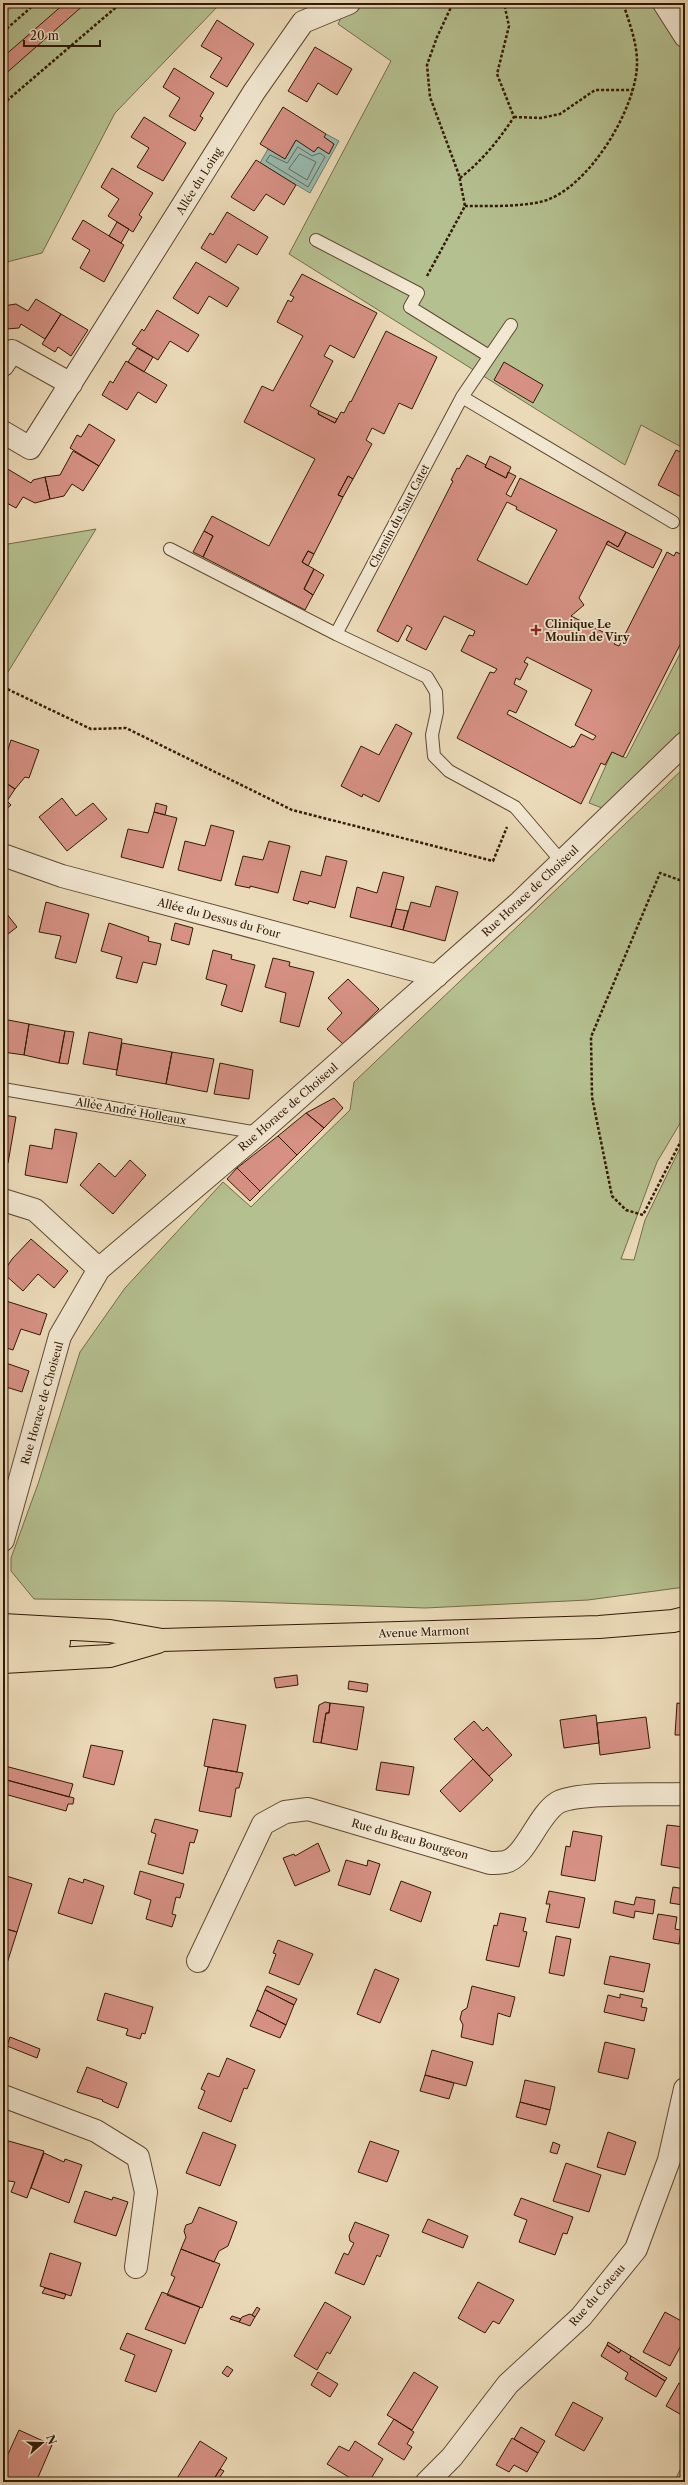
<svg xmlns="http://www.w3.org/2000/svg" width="688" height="2485" font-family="'Libre Caslon Text',serif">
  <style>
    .green { fill: #b5c090; stroke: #746d4a }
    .water { fill: #98bbb0; stroke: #6f7b6c }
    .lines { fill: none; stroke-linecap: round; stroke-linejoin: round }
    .shore { stroke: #656a5a; stroke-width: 1 }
    .building { fill: #d69184; stroke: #321a05; fill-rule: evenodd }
    .service-casing { stroke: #604a32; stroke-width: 14 }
    .minor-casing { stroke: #604a32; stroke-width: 24 }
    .primary-casing { stroke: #321a05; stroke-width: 24 }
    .path { stroke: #321a05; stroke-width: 2.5; stroke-dasharray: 3 2; stroke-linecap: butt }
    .service { stroke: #f2e7d1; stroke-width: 12 }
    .minor { stroke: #f2e7d1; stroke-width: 22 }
    .primary { stroke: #ebdab8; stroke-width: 22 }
    .poi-dot { fill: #8f2418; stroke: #f2e7d1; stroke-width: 1.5 }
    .labels { text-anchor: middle; stroke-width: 3.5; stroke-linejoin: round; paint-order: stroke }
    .street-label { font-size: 11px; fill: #321a05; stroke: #f2e7d1 }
    .poi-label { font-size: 11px; font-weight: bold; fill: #321a05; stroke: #f2e7d1; text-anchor: start }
  </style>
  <rect width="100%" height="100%" fill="#ebdab8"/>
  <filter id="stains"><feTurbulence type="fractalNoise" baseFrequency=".005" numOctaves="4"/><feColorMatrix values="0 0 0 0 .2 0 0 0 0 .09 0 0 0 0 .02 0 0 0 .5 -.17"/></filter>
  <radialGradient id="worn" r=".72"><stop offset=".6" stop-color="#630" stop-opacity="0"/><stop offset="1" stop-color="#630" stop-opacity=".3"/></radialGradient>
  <!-- green -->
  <path class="green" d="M16,3H221L115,113L42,253L3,263V15Z
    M321,3H664L685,36V449L641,425L625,465L289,254L391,61L338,24L347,6Z
    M96,529L3,680V541L8,544Z
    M685,644V732L602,808L589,803L612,752L626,758Z
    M685,767V1115L657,1162L621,1259L634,1260L645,1220L685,1138V1587L588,1600L425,1608L222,1601L34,1599L11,1571V1558L38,1484L80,1352L125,1288L223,1182L251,1207L350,1110L354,1082Z
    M685,2460V2482H674Z"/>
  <!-- water -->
  <path class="water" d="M326,134L339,141L310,193L260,163L268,149L285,159L296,140L314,152L318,147L329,153L334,144L324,137Z"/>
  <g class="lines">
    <!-- shore -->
    <path class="shore" d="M298,147L312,156L320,153L325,157L308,187L266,161L270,155L287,163Z
      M300,154L316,162L307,180L289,169Z"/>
  </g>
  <!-- building -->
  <path class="building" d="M65,3H86L3,76V57Z
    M217,20L254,44L227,87L210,77L222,58L201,46Z
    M315,47L352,69L337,95L318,83L307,102L288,91Z
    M174,68L214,93L200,116L203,118L195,131L169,116L180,98L163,87Z
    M283,107L326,134L324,137L334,144L329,154L318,147L314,152L296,140L285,159L260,144Z
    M144,117L186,143L163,181L137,167L149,148L131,137Z
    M256,160L296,185L284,205L266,194L254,211L231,197Z
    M112,168L153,193L139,215L142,217L133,232L108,216L119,199L101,187Z
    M227,212L268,237L257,255L238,244L226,263L201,248L210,233L213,235Z
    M83,220L124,245L104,282L80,268L90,250L72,239Z
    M117,222L129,229L121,243L109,236Z
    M196,262L239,288L227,307L209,296L198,314L173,298Z
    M302,274L377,313L354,358L330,345L324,356L333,361L310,406L319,411L318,414L335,423L341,412L344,413L350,401L351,402L386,331L437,357L412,409L399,403L384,434L372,428L366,440L372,444L353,479L348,476L338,495L343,497L314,554L308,551L302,562L314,569L304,589L313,595L305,610L203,557L213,536L204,531L212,516L269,546L315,459L244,422L262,386L273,391L303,336L277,322L288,300L291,302L294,297L290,295Z
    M36,299L61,314L45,339L21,324L19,328L7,329L3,306L16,304L28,311Z
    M157,310L199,335L188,352L170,341L158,360L132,344L142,329L144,331Z
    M3,311L7,329L3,330Z
    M61,314L88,330L71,356L58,347L55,352L42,344Z
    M137,348L153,357L144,372L128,362Z
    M126,361L167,385L156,403L138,392L127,410L102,395L110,381L113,383Z
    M504,362L543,385L533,403L494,380Z
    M319,411L337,419L335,423L318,414Z
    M89,424L115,440L99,466L70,448L77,435L81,437Z
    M676,450L685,454V499L658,485Z
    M73,451L99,466L83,491L72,484L64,496L50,499L45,477L60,475Z
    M467,455L486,465L485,467L506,478L508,472L516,476L506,494L511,497L520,478L626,532L618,547L608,541L579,598L584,605L571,616L617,639L614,644L619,646L667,552L674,556L676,552L685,556V635L623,757L612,752L605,765L601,763L581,804L457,738L490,672L494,673L497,669L461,651L469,635L473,636L475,631L444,616L426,650L406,640L412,628L407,625L398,642L377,631L453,481L451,480L457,468L459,469ZM507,502L517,507L516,509L557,530L527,585L477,560ZM527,657L592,690L575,725L596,736L593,740L581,734L574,747L572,746L571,748L507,714L509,710L516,713L527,691L514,684L516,678L520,680L528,664L524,662Z
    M490,456L511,467L506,478L485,467Z
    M6,468L31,483L33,480L45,477L50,499L35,503L23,497L16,508L3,501V473Z
    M348,476L353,479L343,497L338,495Z
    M204,531L213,536L203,557L193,552Z
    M626,532L662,550L653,568L606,544L608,541L618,547Z
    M308,551L314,554L308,566L302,562Z
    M314,569L324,575L313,595L304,589Z
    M396,724L412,733L379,802L363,794L362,797L341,786L361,746L379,755Z
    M11,740L39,750L29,778L25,777L15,789L3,781V765Z
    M3,781L15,789L7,801L11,805L3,812Z
    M62,798L76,816L93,803L107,819L67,851L39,817Z
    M156,803L167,806L165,815L154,812Z
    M154,812L177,818L163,868L121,857L128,829L148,833Z
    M211,825L234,831L221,881L178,870L185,841L205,846Z
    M269,841L290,846L278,893L250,886V888L235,885L243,856L263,860Z
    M326,856L347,861L335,908L309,901L308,904L293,900L301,871L321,876Z
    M383,872L404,877L391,927L350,917L357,887L377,893Z
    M436,886L458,892L445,941L403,930L411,902L430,907Z
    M46,902L89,914L76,963L55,958L61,936L39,932Z
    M3,909L17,927L3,938Z
    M396,909L408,911L403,930L391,927Z
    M109,923L149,937L148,941L161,944L156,965L143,962L137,983L116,978L122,957L101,951Z
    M175,923L193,928L189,945L171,940Z
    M213,950L232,955L231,959L255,965L242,1012L221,1005L227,985L206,979Z
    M273,958L290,962L289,966L314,972L299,1027L280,1022L286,993L265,987Z
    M348,979L379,1009L343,1044L327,1029L342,1013L328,998Z
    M3,1019L29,1024L24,1055L3,1052Z
    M29,1024L65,1031L59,1063L24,1055Z
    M65,1031L74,1032L68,1064L59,1063Z
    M89,1032L122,1039L117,1070L83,1064Z
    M122,1043L172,1052L166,1084L116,1075Z
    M172,1052L214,1059L207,1092L166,1084Z
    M220,1063L253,1070L249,1099L214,1094Z
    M334,1098L343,1108L324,1128L306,1113Z
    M306,1113L324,1128L297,1155L278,1136Z
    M3,1115L16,1117L8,1163L3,1162Z
    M55,1129L77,1133L67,1183L25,1175L30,1145L52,1149Z
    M278,1136L297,1155L260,1191L237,1168Z
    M130,1160L146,1175L113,1214L80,1185L99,1163L115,1177Z
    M237,1168L260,1191L250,1201L227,1179Z
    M31,1239L68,1271L54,1288L38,1274L23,1291L3,1273L12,1259Z
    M3,1300L47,1314L40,1335L21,1329L13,1350L3,1347Z
    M3,1362L29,1371L22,1392L3,1386Z
    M297,1675L298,1685L276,1688L274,1678Z
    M349,1681L368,1684L367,1692L348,1689Z
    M325,1702L330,1703L329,1713H326L321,1743L313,1742L319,1705Z
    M330,1703L364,1707L357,1750L321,1743L326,1713H329Z
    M677,1703L685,1704V1735H675Z
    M596,1715L599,1743L564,1748L560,1720Z
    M646,1717L650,1748L600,1755L597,1723Z
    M213,1719L246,1725L237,1772L204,1766Z
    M474,1721L483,1731L487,1727L512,1755L489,1776L454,1739Z
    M91,1745L123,1751L114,1785L83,1777Z
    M473,1759L493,1780L460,1812L440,1791Z
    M381,1762L414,1767L409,1795L376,1790Z
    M5,1766L73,1784L69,1797L3,1779Z
    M208,1767L243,1773L239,1788H236L231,1817L199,1811Z
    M3,1779L74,1798L73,1804H68L66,1811L8,1795L6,1798L3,1797Z
    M155,1819L198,1830L194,1843L190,1842L183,1874L148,1864L156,1834L151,1832Z
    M667,1825L685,1827V1869L661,1865Z
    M573,1831L602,1836L595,1881L561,1875L566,1846L570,1847Z
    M318,1843L330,1871L295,1886L283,1858L294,1854L295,1856Z
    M346,1860L367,1866L368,1860L380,1864L370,1895L338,1885Z
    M140,1871L184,1884L180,1898L176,1897L172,1914L176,1915L172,1927L146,1919L151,1900L134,1894Z
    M3,1875L32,1884L17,1932L3,1928Z
    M69,1878L83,1883L84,1879L104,1886L92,1924L58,1913Z
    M401,1881L431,1892L421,1922L390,1910Z
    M673,1887L685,1889L683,1905L670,1903Z
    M549,1891L585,1898L579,1928L546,1922L550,1904H546Z
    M636,1897L655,1900L653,1914L635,1911L634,1918L613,1913L615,1901L634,1905Z
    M500,1913L526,1918L523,1931L527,1932L519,1967L486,1960L494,1925L497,1926Z
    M658,1914L677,1917L675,1929L681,1930L679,1944L653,1939Z
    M3,1928L17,1932L3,1976Z
    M556,1936L571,1939L564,1976L549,1973Z
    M278,1940L313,1954L299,1985L269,1973L276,1954L273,1953Z
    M610,1956L650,1964L644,1992L604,1984Z
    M375,1969L399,1979L380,2023L357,2014Z
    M267,1986L297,1999L294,2005L265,1990Z
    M472,1986L515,1997L510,2017L498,2013L493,2045L461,2037L463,2025L460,2019L462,2011L467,2008Z
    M265,1990L294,2005L286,2025L257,2010Z
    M105,1993L153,2007L145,2034L142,2033L140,2039L126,2035L128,2029L97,2020Z
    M620,1994L643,1999L641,2007L647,2008L644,2021L604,2012L608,1995L620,1998Z
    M257,2010L286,2025L280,2038L250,2026Z
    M10,2037L40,2049L37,2058L7,2046Z
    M605,2042L635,2049L628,2079L598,2072Z
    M432,2050L473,2062L466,2086L425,2075Z
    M227,2058L255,2070L247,2089L244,2088L231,2122L198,2108L205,2091L201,2089L208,2073L219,2077Z
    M87,2067L127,2083L118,2108L102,2101L103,2100L77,2092Z
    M425,2075L454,2083L449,2099L420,2091Z
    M525,2080L555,2087L550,2110L520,2102Z
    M520,2102L550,2110L546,2125L516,2117Z
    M203,2132L236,2145L220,2186L186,2173Z
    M608,2132L636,2142L625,2175L597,2167Z
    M5,2140L44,2151L27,2198L11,2192L15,2182L3,2180V2147Z
    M370,2141L399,2151L387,2182L358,2172Z
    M553,2142L560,2145L557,2154L550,2152Z
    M44,2153L64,2162L65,2159L82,2165L69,2203L31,2188Z
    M566,2163L601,2175L589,2212L553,2201Z
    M85,2191L112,2200L113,2197L128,2202L116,2236L74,2222Z
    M521,2198L573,2217L567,2234L563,2233L555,2255L519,2242L527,2220L514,2215Z
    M199,2207L237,2222L228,2246L219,2251L214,2262L181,2249L186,2237L184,2231L186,2225L192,2223Z
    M428,2219L468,2236L463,2248L422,2232Z
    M355,2222L389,2235L380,2257L377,2255L364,2285L335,2273L344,2253L348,2255L354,2243L350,2241L349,2236Z
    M181,2249L220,2264L202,2308L167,2295L175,2277L171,2275Z
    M50,2253L81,2263L71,2296L40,2286Z
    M478,2282L514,2300L499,2324L493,2321L485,2333L458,2318Z
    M45,2288L66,2294L64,2299L42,2293Z
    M162,2292L200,2307L185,2344L145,2329Z
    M325,2302L351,2317L330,2354L327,2352L317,2370L294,2356Z
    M257,2307L260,2309L255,2317L252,2315Z
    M665,2312L685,2323V2338L670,2366L643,2352Z
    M250,2314L255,2317L250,2326L239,2322L242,2317Z
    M232,2316L241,2319L239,2322L230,2319Z
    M127,2333L172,2350L156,2392L125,2381L135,2355L120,2349Z
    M608,2342L621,2350L619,2353L607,2345Z
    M607,2345L619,2353L621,2350L631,2356L630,2359L665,2381L656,2397L625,2379L628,2373L601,2356Z
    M631,2356L667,2378L665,2381L630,2359Z
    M227,2366L233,2370L228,2377L222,2373Z
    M318,2372L338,2384L330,2397L311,2385Z
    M414,2372L438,2387L412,2430L387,2415Z
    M679,2383L685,2386V2417L666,2406Z
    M573,2402L603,2418L584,2451L555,2435Z
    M394,2419L414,2432L407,2444L412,2447L404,2460L378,2444Z
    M521,2427L545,2441L538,2453L514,2439Z
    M19,2430L52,2445L36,2482H3V2465Z
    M512,2438L538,2453L527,2472L514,2465L509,2472L496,2465Z
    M200,2441L227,2458L214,2479L218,2482H179L176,2480Z
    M355,2441L383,2459L369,2482H357L327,2464L339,2446L349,2451Z
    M220,2469L224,2471L217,2481L214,2479Z"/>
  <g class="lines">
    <!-- service casing -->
    <g class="service-casing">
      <path id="service" d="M316,240L418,293L410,307L489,356
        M462,397L511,325
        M170,549L336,634L427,677L436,692L437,712L432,735L434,756L449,771L515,807L562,862
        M336,634L462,397L673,522
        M3,1089L259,1133"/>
    </g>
    <!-- minor casing -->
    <g class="minor-casing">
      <path id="minor" d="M664,3L685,36
        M3,365L12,351L71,384
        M3,432L30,448L254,92L303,22L349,3
        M3,855L62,876L437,976
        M3,1200L35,1210L99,1269
        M3,1540L60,1336L99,1269L259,1133L520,902L685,743
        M198,1961L263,1824L285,1812L308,1809L490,1863C494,1863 500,1863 505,1862C526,1857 537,1816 557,1803C576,1791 659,1795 685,1794
        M3,2096L96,2131L138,2157L146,2192L136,2267
        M427,2482L452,2457L508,2384L581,2317L636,2249L669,2160L685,2089"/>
    </g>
    <!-- primary casing -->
    <g class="primary-casing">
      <path id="primary" d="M3,1625L110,1631L162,1640L599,1627L673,1621L685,1618
        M3,1642H59
        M3,1662L110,1656L158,1642"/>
    </g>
    <!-- path -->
    <path class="path" d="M3,32L36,3
      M3,104L121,3
      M514,117L541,118L560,114L595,90H633
      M460,178C482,161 498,141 514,117L497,74L509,26L504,3
      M465,206C489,206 516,207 540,202C587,192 638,107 637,62C637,42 629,22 623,3
      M427,276L465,206L459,175L430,97L427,65L437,37L453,3
      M3,687L91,729L126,728L292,810L493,861L507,827
      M685,882L660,873L591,1037L592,1097L612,1196L626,1210L643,1215L685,1133"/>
    <!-- service -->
    <use href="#service" class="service"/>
    <!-- minor -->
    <use href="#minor" class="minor"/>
    <!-- primary -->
    <use href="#primary" class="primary"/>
  </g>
  <!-- markers -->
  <path class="poi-dot" d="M534 624h4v4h4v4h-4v4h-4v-4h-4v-4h4z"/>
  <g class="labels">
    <!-- street labels -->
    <g class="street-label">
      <text transform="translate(199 181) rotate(-58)" y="4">Allée du Loing</text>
      <text transform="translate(399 516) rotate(-62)" y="4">Chemin du Saut Catet</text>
      <text transform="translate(530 891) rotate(-43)" y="4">Rue Horace de Choiseul</text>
      <text transform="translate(219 918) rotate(15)" y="4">Allée du Dessus du Four</text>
      <text transform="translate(288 1107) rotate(-41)" y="4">Rue Horace de Choiseul</text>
      <text transform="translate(131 1111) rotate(10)" y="4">Allée André Holleaux</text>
      <text transform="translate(42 1403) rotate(-74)" y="4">Rue Horace de Choiseul</text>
      <text transform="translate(424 1632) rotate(-2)" y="4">Avenue Marmont</text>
      <text transform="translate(410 1839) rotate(16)" y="4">Rue du Beau Bourgeon</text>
      <text transform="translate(597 2295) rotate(-49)" y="4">Rue du Coteau</text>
    </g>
    <!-- poi labels -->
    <g class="poi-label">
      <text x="545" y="628">Clinique Le<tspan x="545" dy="13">Moulin de Viry</tspan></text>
    </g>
  </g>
  <!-- margin -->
  <rect width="688" height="2485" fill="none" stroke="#ebdab8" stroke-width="16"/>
  <rect x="4" y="4" width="680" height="2477" fill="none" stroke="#321a05" stroke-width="2"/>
  <rect x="8" y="8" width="672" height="2469" fill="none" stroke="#321a05"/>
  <!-- north arrow -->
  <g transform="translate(42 2443) rotate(70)" stroke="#f2e7d1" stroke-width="3" paint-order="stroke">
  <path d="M0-3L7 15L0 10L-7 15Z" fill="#321a05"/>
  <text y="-6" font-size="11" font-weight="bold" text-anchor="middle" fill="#321a05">N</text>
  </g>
  <!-- scale -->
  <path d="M24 40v6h76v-6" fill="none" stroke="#321a05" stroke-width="2"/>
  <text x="30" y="40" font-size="12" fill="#321a05" stroke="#f2e7d1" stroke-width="3" paint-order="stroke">20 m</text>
  <rect width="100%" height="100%" filter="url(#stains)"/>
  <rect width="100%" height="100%" fill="url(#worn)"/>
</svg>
